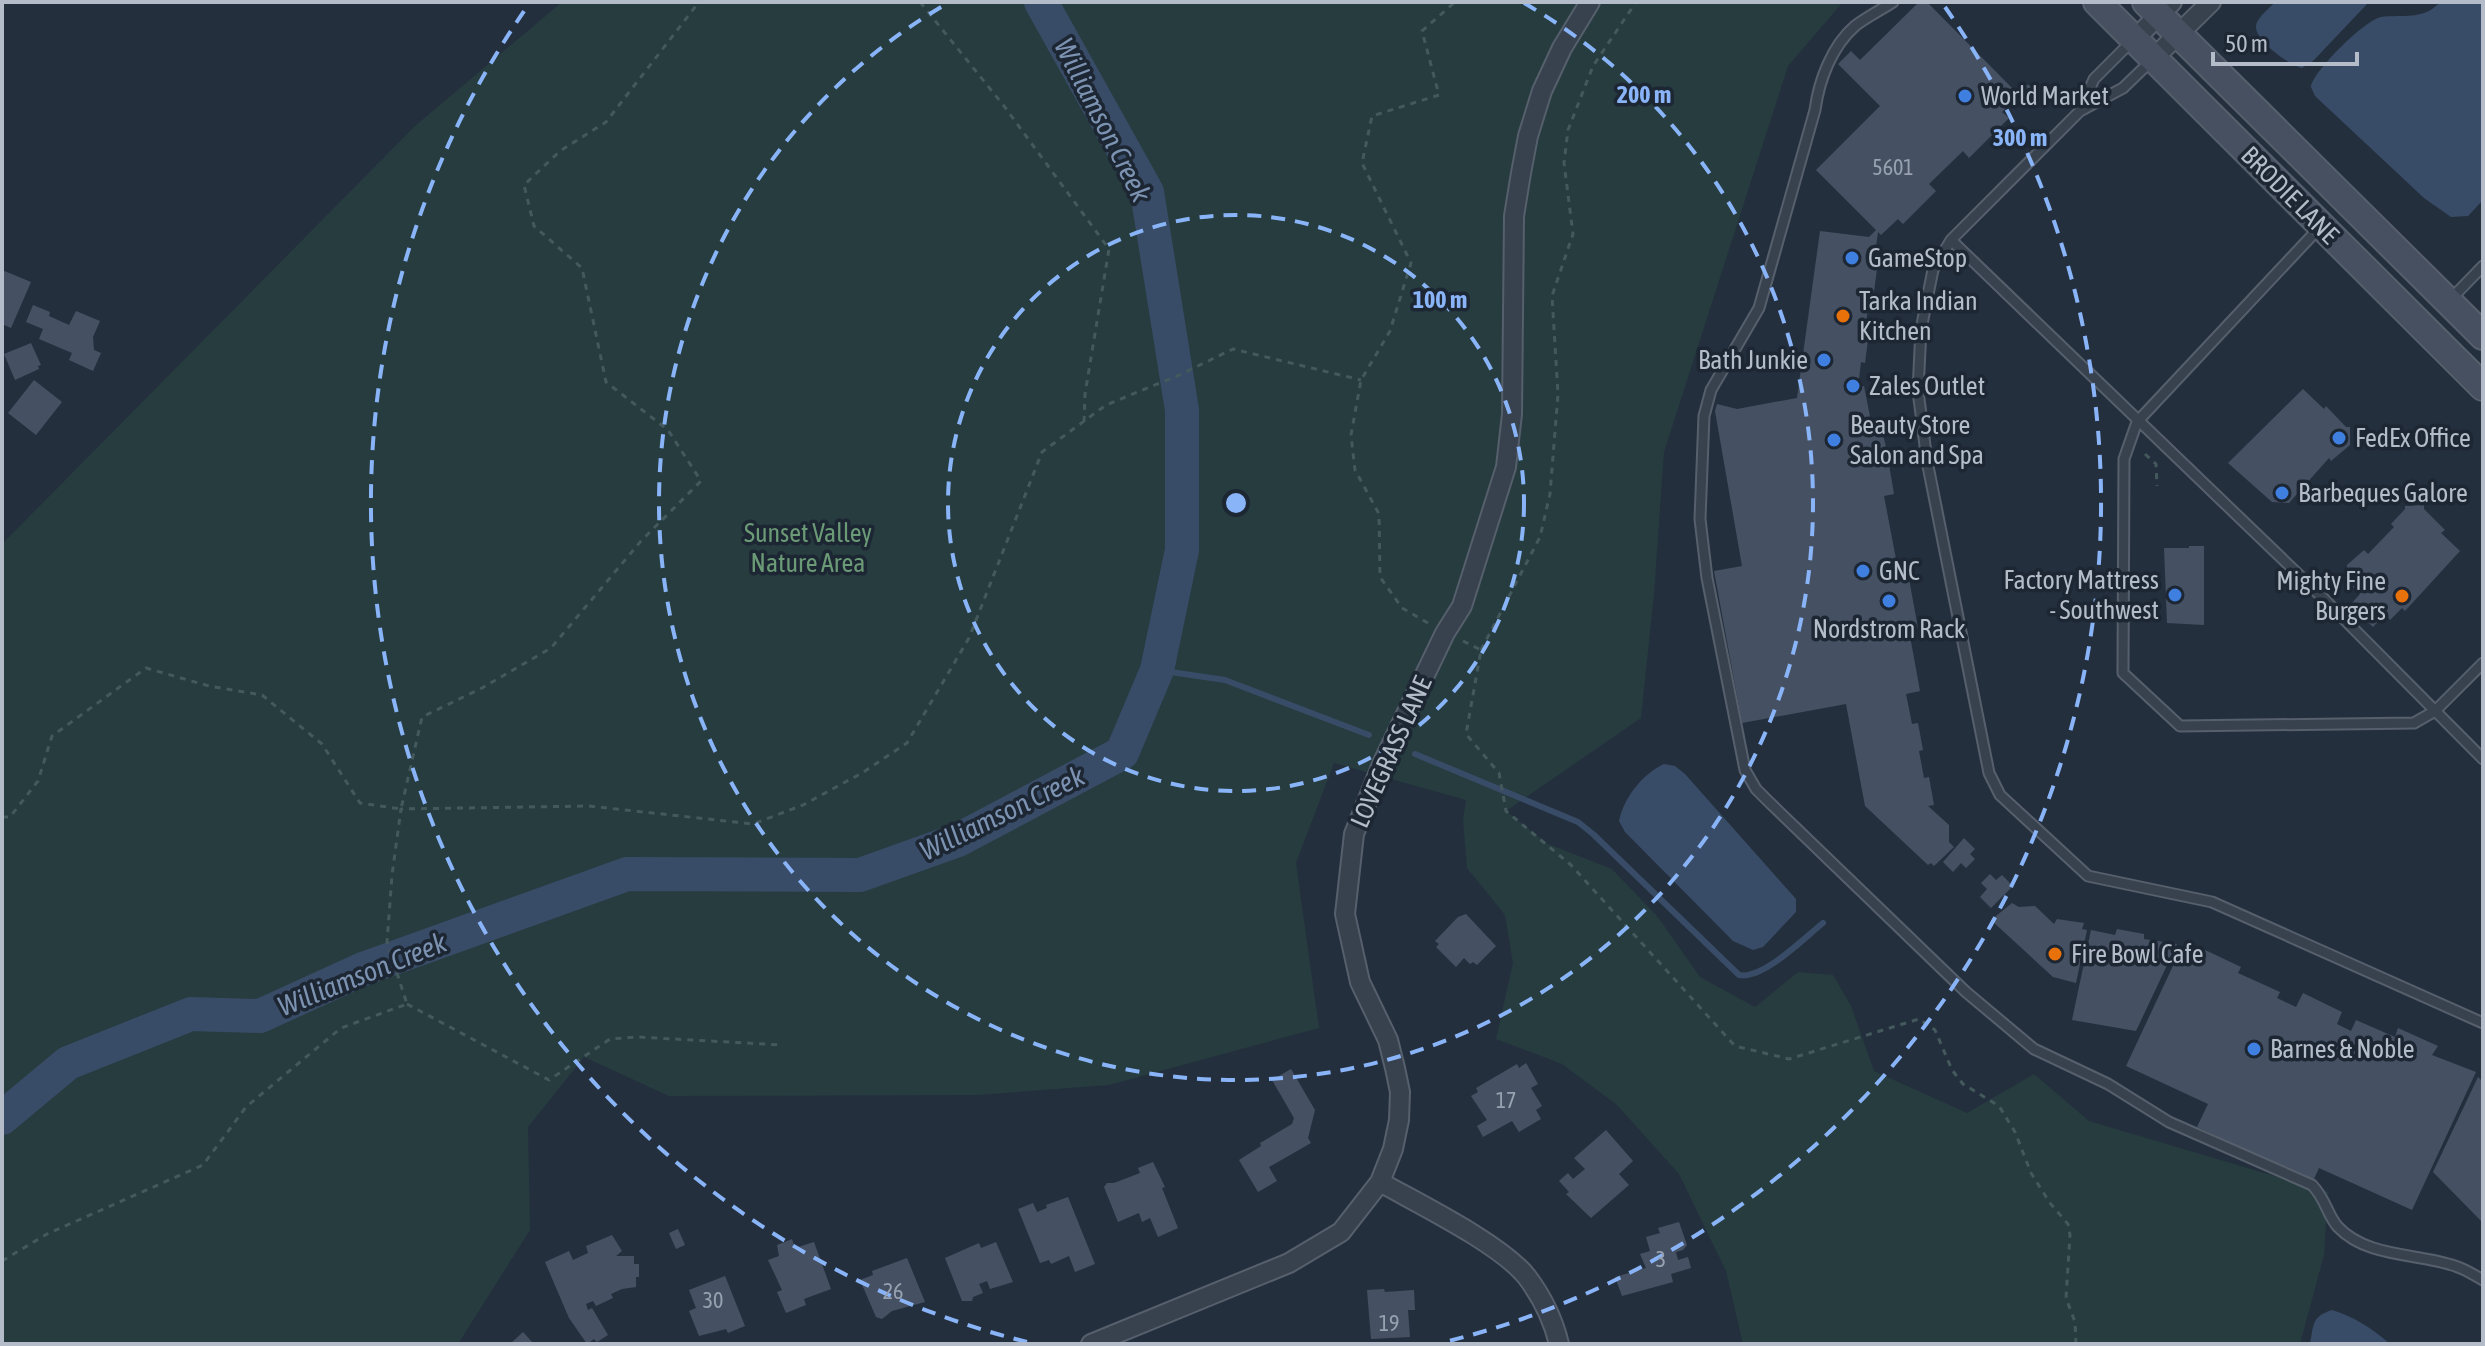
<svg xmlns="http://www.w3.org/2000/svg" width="2485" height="1346" font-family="'Asap Condensed',sans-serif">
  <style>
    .green { fill: #263c3f }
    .water { fill: #394c67 }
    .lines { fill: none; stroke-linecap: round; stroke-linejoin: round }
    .stream { stroke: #394c67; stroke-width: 6 }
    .river { stroke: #394c67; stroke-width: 34 }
    .building { fill: #455162 }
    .lane-casing { stroke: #565f6c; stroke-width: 13 }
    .street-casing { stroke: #565f6c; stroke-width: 22 }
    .secondary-casing { stroke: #565f6c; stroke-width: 30 }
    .path { stroke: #44595c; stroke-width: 3; stroke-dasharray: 6 6; stroke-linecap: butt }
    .lane { stroke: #38414e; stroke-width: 9 }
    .street { stroke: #38414e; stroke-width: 18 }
    .secondary { stroke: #465061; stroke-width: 26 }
    .ring { fill: none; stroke: #8ab4f8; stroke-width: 4; stroke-dasharray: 14 10 }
    .shop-dot { fill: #3f7fe0; stroke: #1d2633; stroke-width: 3 }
    .food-dot { fill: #e8710a; stroke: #1d2633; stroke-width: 3 }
    .labels { text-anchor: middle; stroke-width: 7; stroke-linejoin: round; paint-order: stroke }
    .number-label { font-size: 22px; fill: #98a1af }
    .poi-label { font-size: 26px; fill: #b4bcc9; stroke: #1d2633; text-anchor: start }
    .street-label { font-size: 26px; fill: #b4bcc9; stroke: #1d2633 }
    .park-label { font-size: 26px; fill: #6b9a76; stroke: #1d2633 }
    .water-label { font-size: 28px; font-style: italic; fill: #7c92b1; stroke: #1d2633 }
    .centre { fill: #8ab4f8; stroke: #1d2633; stroke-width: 4 }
    .ring-label { font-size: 24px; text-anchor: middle; font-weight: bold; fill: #8ab4f8; stroke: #1d2633; stroke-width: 7; stroke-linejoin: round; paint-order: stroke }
  </style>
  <rect width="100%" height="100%" fill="#242f3e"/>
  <!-- green -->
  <path class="green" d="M562,2H1843L1788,66L1664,452L1654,594L1641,718L1506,811L1548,844L1612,869L1657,916L1700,977L1755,1007L1798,972L1833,975L1851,1006L1874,1071L1967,1113L2034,1074L2089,1121L2328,1192L2324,1255L2300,1344H1743L1726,1271L1679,1174L1617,1105L1562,1064L1496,1039L1513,963L1505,915L1467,868L1463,820L1466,800L1334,763L1296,863L1319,1028L1109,1085L978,1095L669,1096L584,1057L528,1127L530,1230L458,1344H2V544L415,126Z"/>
  <!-- water -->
  <path class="water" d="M2275,2H2369L2313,61L2302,68C2289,65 2256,41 2256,27C2256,18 2270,8 2275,2Z
    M2440,2H2483V200L2468,216L2451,217L2424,198L2315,96L2311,87C2313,71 2365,20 2381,17C2403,14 2423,21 2440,2Z
    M1664,764L1675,766L1685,774L1796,899V912L1763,947L1753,950L1733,941L1625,832L1619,821C1624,798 1642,774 1664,764Z
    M2332,1310C2354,1317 2372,1328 2390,1344H2310C2314,1325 2311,1317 2332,1310Z"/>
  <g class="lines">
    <!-- stream -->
    <path class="stream" d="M1157,670L1225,680L1369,735
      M1415,754L1578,822L1593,834L1739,975C1763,980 1804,938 1823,923"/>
    <!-- river -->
    <path class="river" d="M2,1118L68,1063L191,1014L260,1016L363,969L627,874L860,875L958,840L1122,753L1157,670L1182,550V410L1147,192L1041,2"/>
  </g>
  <!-- building -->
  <path class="building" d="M1919,2H1927L2017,93V88L2022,83L2031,86V92L2027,98L2019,95L2002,112L2009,118L1969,158L1963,151L1929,184L1936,191L1903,224L1898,219L1881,235L1878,232L1873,269H1877L1873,299H1869L1865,332H1869L1865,363L1861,362L1858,387L1864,386L1873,432L1882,430L1886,447L1894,494L1884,496L1896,559L1891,560L1893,571L1907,568L1918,628L1904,631L1905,637L1910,636L1920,691L1906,694L1912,724L1918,723L1923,750L1919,751L1924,778L1929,777L1934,805L1928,806L1949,825V842L1954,847L1934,866L1931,863L1928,865L1865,806L1846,704L1742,723L1714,571L1742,566L1715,411L1717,404L1737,409L1797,398L1820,231L1869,237L1876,230L1816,170L1880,106L1838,64L1851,51L1860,60Z
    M2,270L31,282L11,328L2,324Z
    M33,305L50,312L49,316L69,325L76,311L100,321L93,337L94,350L101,353L93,371L69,360L72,353L39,339L43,329L26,322Z
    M31,343L41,365L38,366L39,369L15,380L4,354Z
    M34,380L62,402L36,435L8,413Z
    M2303,389L2324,409L2326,406L2346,427H2350V445L2331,461L2329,458L2289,503L2272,502L2228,463Z
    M2424,505V509L2445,530L2441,533L2460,551L2405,611L2402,608L2390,620L2385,614L2373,627L2350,605L2360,594L2347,582V565L2364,550L2368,554L2394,527L2391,524L2405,509V506Z
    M2189,546H2204V625L2167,623L2164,548H2189Z
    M1964,838L1975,849L1970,854L1975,859L1966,868L1961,863L1953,872L1943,862Z
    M1990,874L1996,880L2002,875L2013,886L1991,908L1980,897L1987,889L1981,883Z
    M2012,903L2019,907L2035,906L2054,924L2057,919L2084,923L2082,929L2087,930L2076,983L2053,977L1991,920Z
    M1466,914L1496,946L1477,965L1473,962L1470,964L1464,958L1456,967L1436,947L1439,944L1435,941L1458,917Z
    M2117,929L2144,934V939L2177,944L2136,1031L2072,1020L2091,930L2115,935Z
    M2203,949L2241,967L2238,973L2280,992L2277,998L2296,1007L2303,993L2342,1012L2337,1024L2351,1031L2356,1020L2395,1037L2398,1028L2438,1046L2432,1055L2476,1072L2412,1210L2319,1168L2313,1181L2197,1127L2208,1104L2126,1066L2180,951L2199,959Z
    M1526,1063L1538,1084L1531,1088L1542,1106L1536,1110L1541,1119L1519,1132L1512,1121L1483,1137L1477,1126L1487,1120L1471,1096L1478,1092L1476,1088L1517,1064L1519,1068Z
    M1291,1069L1315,1110L1308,1138L1311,1143L1269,1167L1277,1181L1258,1192L1239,1160L1261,1146L1260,1143L1292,1124L1294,1118L1272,1080Z
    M2478,1077L2483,1082V1223L2433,1172Z
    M1606,1130L1633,1161L1619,1174L1629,1185L1591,1218L1566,1194L1569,1192L1559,1181L1568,1173L1573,1179L1585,1169L1574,1158Z
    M1153,1162L1165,1187L1162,1188L1178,1228L1158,1237L1150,1218L1142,1222L1139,1213L1118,1222L1104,1187L1107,1183H1114L1140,1173L1138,1168Z
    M1068,1197L1095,1264L1075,1272L1069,1256L1051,1264L1049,1260L1040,1263L1018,1209L1033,1203L1037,1212L1047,1208L1046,1205Z
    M1679,1222L1687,1245L1683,1250L1676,1252L1678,1260L1688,1257L1691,1268L1671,1274L1673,1282L1622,1296L1615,1277L1646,1268L1640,1254L1650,1251L1646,1237L1660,1233L1658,1228Z
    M678,1229L685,1245L676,1249L669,1233Z
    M612,1235L622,1251L616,1256H634V1264H639V1277H636V1287L622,1289L611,1294L613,1298L596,1306L593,1301L586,1304L588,1310L592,1308L608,1335L597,1342L594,1339L587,1344L569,1318L545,1262L569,1251L573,1260L588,1253L586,1246Z
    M792,1239L795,1248L814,1242L831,1289L804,1299L806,1305L786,1313L777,1292L782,1290L768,1260L779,1256L777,1245Z
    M996,1242L1013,1282L990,1289L987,1281L979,1284L983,1293L973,1297L972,1301H962L945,1258L979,1243L981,1248Z
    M907,1258L925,1302L892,1311L882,1319L876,1317L860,1280L873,1275L872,1271Z
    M725,1276L745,1326L728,1333L726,1329L699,1336L689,1311L696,1308L689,1290Z
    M1384,1289L1385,1292L1414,1290L1415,1310H1408L1410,1337L1371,1339L1367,1290Z
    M523,1332L534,1344H510Z"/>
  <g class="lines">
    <!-- lane casing -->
    <g class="lane-casing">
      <path id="lane" d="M1893,2C1881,10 1866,17 1855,26C1832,46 1819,80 1815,110L1759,308L1711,390L1704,416L1700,519L1707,578L1745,770L1756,789L1769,802L1966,992L2034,1049L2108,1084L2169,1122L2312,1185C2326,1199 2327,1215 2338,1227C2367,1258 2419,1253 2455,1266C2465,1269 2474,1275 2483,1280
        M2151,61L2123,88L2080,111L1951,240L1933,270L1921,329L1918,391L1927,461L1989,773L2000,795L2088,876L2212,902L2483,1023
        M2080,111L2094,79L2131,42
        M2320,227L2137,422L2124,459L2123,673L2180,726L2414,723L2435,711L2483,663
        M1951,240L2324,599L2483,759
        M2449,301L2483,266"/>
    </g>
    <!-- street casing -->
    <g class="street-casing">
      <path id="street" d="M2134,40L2172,2
        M2153,59L2211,2
        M1380,1182C1419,1204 1501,1244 1527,1277C1542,1297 1553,1319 1559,1344
        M1091,1344L1289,1263L1341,1232L1380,1182L1393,1149L1399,1120L1400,1092L1395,1068L1388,1040L1360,982L1345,914L1354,834L1383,762L1445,633L1462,606L1506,467L1512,414L1514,216L1521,173L1528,136L1542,91L1562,48L1590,2"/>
    </g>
    <!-- secondary casing -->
    <g class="secondary-casing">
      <path id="secondary" d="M2097,2L2483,387
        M2146,2L2483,336"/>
    </g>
    <!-- path -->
    <path class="path" d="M920,2L1004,106L1109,249L1085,394L1084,422
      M2145,454L2156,464L2157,486
      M1428,623L1402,608L1380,577L1379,514L1355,470L1351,435L1361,380L1390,331L1411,263L1362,163L1372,116L1439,95L1422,31L1455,2
      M1463,641L1481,650L1466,734L1499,773L1506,811L1571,865L1735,1046L1789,1059L1919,1019L1935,1030L1952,1070L1963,1084L1999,1106L2015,1132L2031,1173L2050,1203L2068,1224L2070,1235L2066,1298L2075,1322L2076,1344
      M1481,650L1540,537L1550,494L1558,394L1552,296L1573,234L1564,163L1568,130L1593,66L1636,2
      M2,817H10L38,781L52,736L146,668L209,686L262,695L322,744L360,803L401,809L422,717L482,688L551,648L641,541L701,481L668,430L606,382L582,268L534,226L524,185L560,151L606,122L699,2
      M407,1004L549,1080L610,1039L638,1037L782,1045
      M2,1261L47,1234L203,1165L246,1107L341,1028L407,1004L387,942L392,875L401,809L589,806L753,824L803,805L862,773L907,743L969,638L1042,452L1106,405L1177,376L1233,349L1361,380"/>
    <!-- lane -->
    <use href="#lane" class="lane"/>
    <!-- street -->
    <use href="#street" class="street"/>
    <!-- secondary -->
    <use href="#secondary" class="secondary"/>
  </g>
  <!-- distance rings -->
  <g class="ring">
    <circle cx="1236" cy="503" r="288"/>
    <path d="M1524 3A577 577 0 1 1 948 3"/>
    <path d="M1027 1342A865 865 0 0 1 527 7M1945 7A865 865 0 0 1 1445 1342"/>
  </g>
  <!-- markers -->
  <g class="shop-dot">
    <circle cx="1965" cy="96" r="8"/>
    <circle cx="1852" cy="258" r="8"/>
    <circle cx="1824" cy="360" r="8"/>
    <circle cx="1853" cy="386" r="8"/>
    <circle cx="2339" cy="438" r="8"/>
    <circle cx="1834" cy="440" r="8"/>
    <circle cx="2282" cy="493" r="8"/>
    <circle cx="1863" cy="571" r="8"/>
    <circle cx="2175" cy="595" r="8"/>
    <circle cx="1889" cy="601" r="8"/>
    <circle cx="2254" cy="1049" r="8"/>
  </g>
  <g class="food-dot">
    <circle cx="1843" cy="316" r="8"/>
    <circle cx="2402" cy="596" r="8"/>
    <circle cx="2055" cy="954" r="8"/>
  </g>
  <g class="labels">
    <!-- number labels -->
    <g class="number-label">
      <text x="1893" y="175">5601</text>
      <text x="1506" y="1108">17</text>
      <text x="1661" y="1267">3</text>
      <text x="893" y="1299">26</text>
      <text x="713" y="1308">30</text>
      <text x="1389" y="1331">19</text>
    </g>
    <!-- poi labels -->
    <g class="poi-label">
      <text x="1981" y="105">World Market</text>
      <text x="1868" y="267">GameStop</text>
      <text x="1859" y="310">Tarka Indian<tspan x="1859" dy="30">Kitchen</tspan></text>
      <text x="1808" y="369" text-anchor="end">Bath Junkie</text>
      <text x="1869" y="395">Zales Outlet</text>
      <text x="1850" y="434">Beauty Store<tspan x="1850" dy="30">Salon and Spa</tspan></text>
      <text x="2355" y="447">FedEx Office</text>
      <text x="2298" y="502">Barbeques Galore</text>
      <text x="1879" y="580">GNC</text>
      <text x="2159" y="589" text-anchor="end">Factory Mattress<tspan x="2159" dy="30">- Southwest</tspan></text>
      <text x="2386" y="590" text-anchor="end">Mighty Fine<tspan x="2386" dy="30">Burgers</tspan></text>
      <text x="1889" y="638" text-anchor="middle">Nordstrom Rack</text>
      <text x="2071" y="963">Fire Bowl Cafe</text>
      <text x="2270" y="1058">Barnes &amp; Noble</text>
    </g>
    <!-- street labels -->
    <g class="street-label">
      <text transform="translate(2290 195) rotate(45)" y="9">BRODIE LANE</text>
      <text transform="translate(1391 752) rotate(-66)" y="9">LOVEGRASS LANE</text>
    </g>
    <!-- park labels -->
    <g class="park-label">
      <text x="808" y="542">Sunset Valley<tspan x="808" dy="30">Nature Area</tspan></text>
    </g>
    <!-- water labels -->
    <g class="water-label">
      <text transform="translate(1103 120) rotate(63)" y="10">Williamson Creek</text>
      <text transform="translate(1002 813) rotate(-26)" y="10">Williamson Creek</text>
      <text transform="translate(362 974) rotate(-22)" y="10">Williamson Creek</text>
    </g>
  </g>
  <circle cx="1236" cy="503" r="12" class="centre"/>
  <g class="ring-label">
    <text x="1644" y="103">200 m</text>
    <text x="2020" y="146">300 m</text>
    <text x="1440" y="308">100 m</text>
  </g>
  <!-- border -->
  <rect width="2485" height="1346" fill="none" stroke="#b4bcc9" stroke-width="8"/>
  <!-- scale -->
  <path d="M2213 52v12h144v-12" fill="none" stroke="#b4bcc9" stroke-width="4"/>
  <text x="2225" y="52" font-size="24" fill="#b4bcc9" stroke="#1d2633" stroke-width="6" paint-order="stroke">50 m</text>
</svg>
